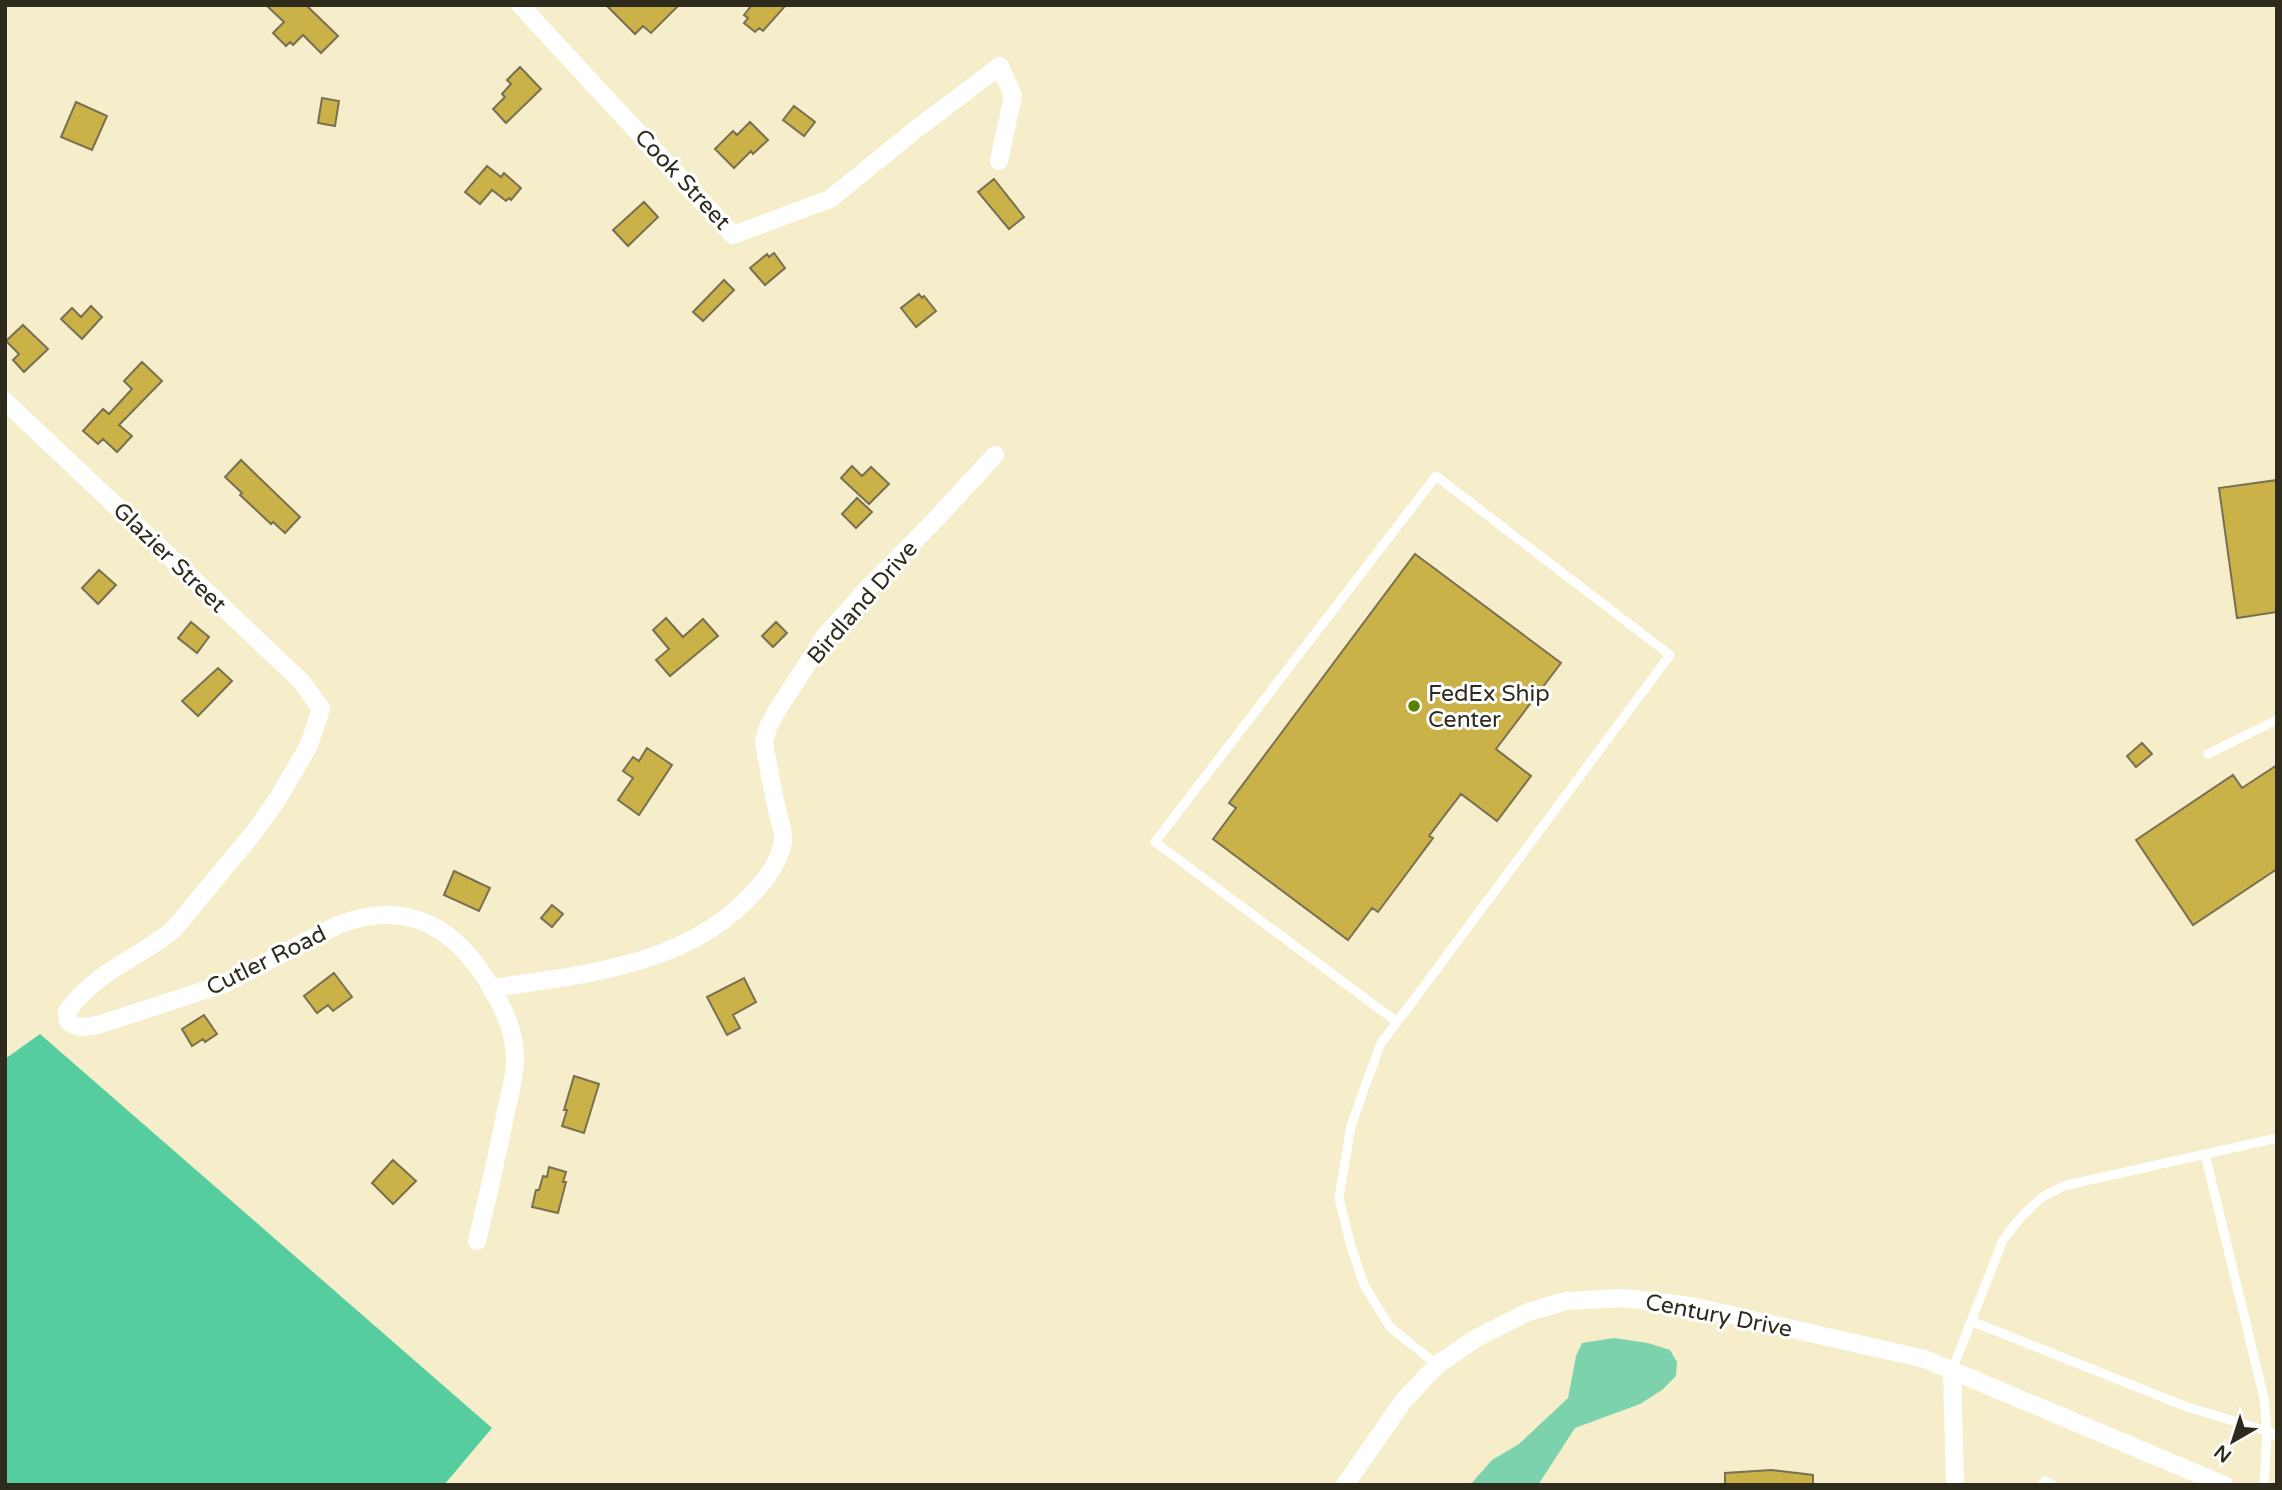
<svg xmlns="http://www.w3.org/2000/svg" width="2282" height="1490" font-family="'Varela Round',sans-serif">
  <style>
    .green { fill: #7cd2ad }
    .forest { fill: #55cd9f }
    .building { fill: #cbb248; stroke: #787051; stroke-width: 2 }
    .lines { fill: none; stroke-linecap: round; stroke-linejoin: round }
    .service { stroke: #fff; stroke-width: 9 }
    .minor { stroke: #fff; stroke-width: 18 }
    .poi-dot { fill: #588001; stroke: #fff; stroke-width: 2.5 }
    .labels { text-anchor: middle; stroke-width: 6; stroke-linejoin: round; paint-order: stroke }
    .street-label { font-size: 23px; fill: #2e2b1d; stroke: #fff }
    .poi-label { font-size: 23px; fill: #2e2b1d; stroke: #fff; text-anchor: start }
  </style>
  <rect width="100%" height="100%" fill="#f6eeca"/>
  <!-- green -->
  <path class="green" d="M1614,1338L1648,1343L1670,1350L1677,1362L1676,1376L1662,1390L1640,1404L1575,1428L1538,1485H1470L1492,1460L1519,1444L1568,1398L1576,1356L1582,1343Z"/>
  <!-- forest -->
  <path class="forest" d="M40,1034L492,1428L444,1485H5V1059Z"/>
  <!-- building -->
  <path class="building" d="M266,5H306L338,36L321,53L303,35L293,45L290,42L286,46L273,33L284,22Z
    M606,5H679L651,33L643,26L635,34Z
    M752,5H786L763,31L759,28L755,32L744,23L748,18L744,15Z
    M520,67L541,89L506,123L493,109L505,97L502,94L511,84L507,80Z
    M322,98L339,101L335,126L318,123Z
    M76,102L107,116L92,150L61,137Z
    M794,106L815,122L804,136L783,120Z
    M750,122L768,140L753,154L751,151L734,168L715,149L733,131L737,135Z
    M487,166L501,177L504,173L521,188L511,200L509,198L506,201L492,190L480,204L465,192Z
    M994,179L1024,217L1009,229L978,192Z
    M644,202L658,217L628,246L613,230Z
    M774,253L785,268L765,285L750,268L767,254L769,257Z
    M724,280L734,290L703,321L693,312Z
    M919,294L922,298L924,296L936,311L916,327L901,308Z
    M91,306L102,317L82,339L61,319L72,308L81,317Z
    M23,325L48,349L24,372L13,360L19,354L6,341Z
    M142,362L162,381L119,425L132,436L117,452L103,439L98,444L83,431L103,409L109,414L132,389L124,381Z
    M241,460L300,517L285,533L273,522L271,524L240,495L242,493L225,477Z
    M852,466L862,476L871,467L889,484L869,504L841,478Z
    M2277,480V612L2237,618L2219,488Z
    M857,498L872,512L856,528L842,514Z
    M1415,554L1561,663L1496,749L1531,776L1497,821L1461,794L1429,836L1433,838L1378,912L1372,908L1348,940L1213,839L1236,808L1229,803Z
    M99,570L116,585L98,604L82,588Z
    M666,618L683,637L703,619L718,636L670,676L656,660L669,649L653,630Z
    M191,622L209,637L197,653L178,638Z
    M776,622L787,633L773,647L762,636Z
    M218,668L232,681L198,716L182,701Z
    M2142,743L2152,754L2136,767L2127,756Z
    M647,748L672,765L639,815L618,800L633,778L623,771L633,757L639,761Z
    M2277,765V869L2193,925L2136,840L2233,775L2242,788Z
    M454,871L490,888L479,911L444,895Z
    M552,905L563,914L552,927L541,918Z
    M334,973L352,997L333,1011L328,1005L317,1013L304,996Z
    M744,978L756,1002L733,1015L740,1028L727,1035L707,997Z
    M204,1015L217,1034L205,1042L203,1039L192,1046L182,1029Z
    M574,1076L599,1084L584,1133L562,1126L567,1110H564Z
    M393,1160L416,1181L393,1204L372,1183Z
    M549,1167L566,1172L563,1182H566L558,1213L532,1207L536,1190H539L543,1176L547,1177Z
    M1771,1470L1813,1475V1485H1725V1473Z"/>
  <g class="lines">
    <!-- service -->
    <path class="service" d="M2208,754L2277,720
      M1397,1022L1155,842L1436,476L1670,655L1410,1005L1381,1043L1363,1092L1351,1126L1339,1198L1350,1243L1364,1285L1390,1327L1437,1365
      M2205,1154L2264,1398L2267,1431L2264,1485
      M1971,1321L2187,1407L2267,1431L2277,1436
      M1952,1370L2003,1240L2021,1217L2041,1198L2063,1186L2277,1138
      M2042,1485L2045,1481L2053,1485"/>
    <!-- minor -->
    <path class="minor" d="M520,5L733,235L830,199L915,130L1000,66L1013,96L999,161
      M5,401L302,682L321,709L309,745L279,797L255,831L174,929C139,958 93,973 67,1012L68,1021C78,1030 88,1027 101,1024L224,984L338,925C408,898 457,928 492,989C505,1011 515,1033 515,1059C515,1078 509,1098 505,1116C497,1158 487,1199 477,1241
      M492,988C583,975 691,965 755,891C768,877 780,861 783,841C784,831 779,819 777,810C772,787 768,765 764,742L768,727L776,712L826,635L866,590L937,518L995,455
      M1952,1370L1955,1485
      M1345,1485L1404,1400L1437,1365L1475,1339L1528,1312L1566,1301L1624,1298L1691,1306L1925,1359L2224,1485"/>
  </g>
  <!-- markers -->
  <circle class="poi-dot" cx="1414" cy="706" r="7"/>
  <g class="labels">
    <!-- street labels -->
    <g class="street-label">
      <text transform="translate(683 179) rotate(47)" y="8">Cook Street</text>
      <text transform="translate(170 557) rotate(44)" y="8">Glazier Street</text>
      <text transform="translate(862 602) rotate(-49)" y="8">Birdland Drive</text>
      <text transform="translate(266 960) rotate(-26)" y="8">Cutler Road</text>
      <text transform="translate(1719 1315) rotate(11)" y="8">Century Drive</text>
    </g>
    <!-- poi labels -->
    <g class="poi-label">
      <text x="1428" y="701">FedEx Ship<tspan x="1428" dy="26">Center</tspan></text>
    </g>
  </g>
  <!-- border -->
  <rect width="2282" height="1490" fill="none" stroke="#2e2b1d" stroke-width="14"/>
  <!-- north arrow -->
  <g transform="translate(2233 1441) rotate(219)" stroke="#ffffff" stroke-width="5" paint-order="stroke">
  <path d="M0-5L12 26L0 18L-12 26Z" fill="#2e2b1d"/>
  <text y="-10" font-size="19" font-weight="bold" text-anchor="middle" fill="#2e2b1d">N</text>
  </g>
</svg>
